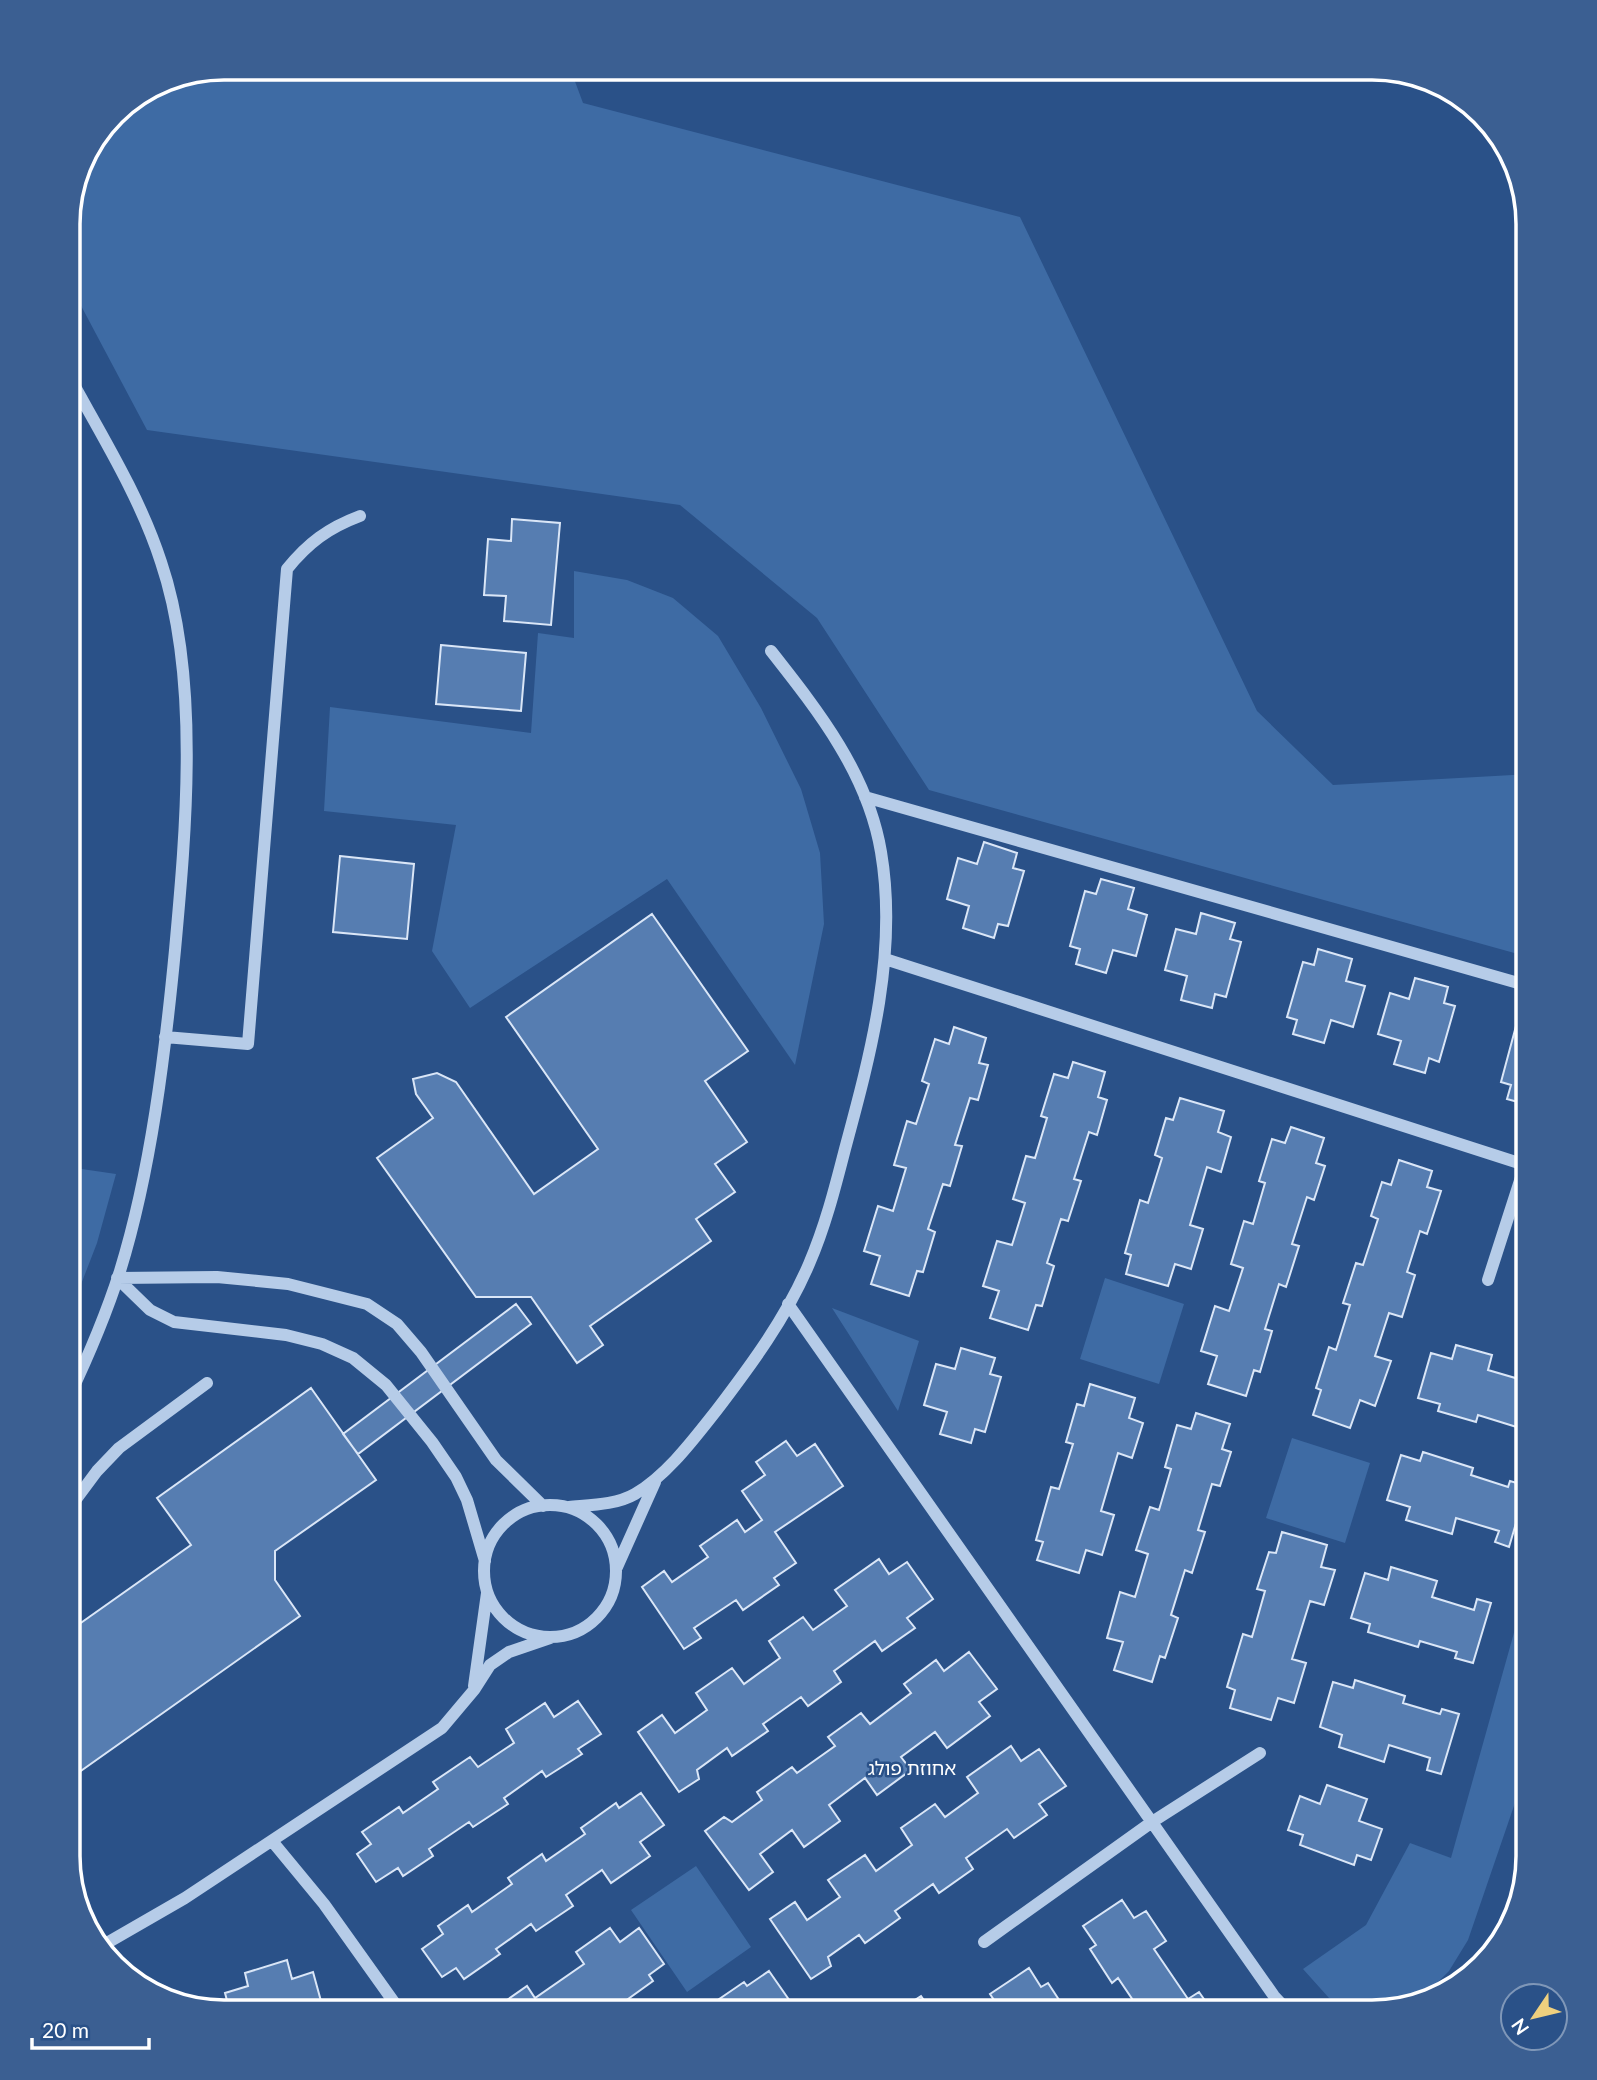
<svg xmlns="http://www.w3.org/2000/svg" width="1597" height="2080" font-family="Lato,'Noto Sans Hebrew',sans-serif">
  <style>
    .green { fill: #3e6ba4 }
    .building { fill: #567db1; stroke: #dae6f7; stroke-width: 2 }
    .lines { fill: none; stroke-linecap: round; stroke-linejoin: round }
    .minor { stroke: #b6cce8; stroke-width: 12 }
    .labels { text-anchor: middle; stroke-width: 5; stroke-linejoin: round; paint-order: stroke }
    .neighbourhood-label { font-size: 19px; fill: #fff; stroke: #2a5188 }
    .rim { fill: none; stroke: #fff; stroke-width: 3.5 }
  </style>
  <rect width="100%" height="100%" fill="#2a5188"/>
  <!-- green -->
  <path class="green" d="M224,68H570L583,103L1020,217L1257,711L1333,785L1529,774V957L929,790L817,618L680,505L147,430L69,283V214L84,156L121,107L165,80Z
    M574,571L627,580L673,598L718,636L761,708L801,789L820,853L824,924L795,1065L667,879L470,1008L432,951L456,825L324,811L330,707L531,733L538,633L574,638Z
    M68,1167L116,1174L97,1243L68,1318Z
    M1105,1278L1184,1304L1159,1384L1080,1359Z
    M832,1308L919,1341L898,1411Z
    M1292,1438L1370,1463L1345,1543L1266,1518Z
    M1529,1579V1762L1468,1940L1449,1971L1430,1990L1419,1998L1373,2012H1354L1329,1998L1303,1969L1366,1925L1410,1843L1451,1858Z
    M696,1866L751,1947L687,1992L631,1910Z"/>
  <!-- building -->
  <path class="building" d="M512,519L560,523L551,625L504,621L506,596L484,595L488,539L511,541Z
    M441,645L526,653L521,711L436,704Z
    M984,842L1017,853L1013,868L1024,871L1008,926L998,924L994,938L963,928L969,906L947,899L958,858L977,864Z
    M340,856L414,864L407,939L333,932Z
    M1101,879L1134,888L1128,909L1147,915L1136,956L1113,950L1106,973L1076,964L1080,949L1070,946L1085,891L1096,894Z
    M1201,913L1235,923L1230,939L1241,942L1226,997L1215,994L1212,1008L1181,1000L1187,976L1165,970L1176,929L1196,934Z
    M652,914L748,1051L705,1081L747,1142L715,1164L735,1192L696,1219L711,1241L590,1326L603,1345L577,1363L531,1297H476L377,1158L433,1118L416,1094L413,1079L437,1073L456,1082L534,1194L598,1149L506,1017Z
    M1318,949L1352,959L1346,981L1365,986L1353,1027L1331,1020L1324,1043L1293,1034L1297,1020L1287,1017L1303,962L1314,965Z
    M1415,978L1448,987L1444,1003L1455,1006L1439,1062L1429,1058L1425,1073L1394,1064L1401,1041L1378,1034L1390,993L1409,999Z
    M1529,1023V1105L1507,1099L1511,1085L1501,1082L1516,1026L1527,1030Z
    M954,1027L986,1038L979,1063L988,1065L978,1100L970,1098L955,1145L962,1146L950,1186L943,1184L928,1229L935,1232L923,1272L917,1271L909,1296L871,1284L880,1256L864,1251L878,1206L893,1211L906,1168L894,1165L907,1121L916,1124L929,1084L922,1081L935,1039L949,1044Z
    M1073,1062L1105,1072L1098,1097L1107,1100L1097,1135L1089,1132L1074,1179L1081,1181L1068,1221L1061,1219L1047,1263L1054,1266L1042,1306L1036,1305L1028,1330L990,1318L999,1291L983,1286L997,1241L1012,1245L1025,1203L1013,1199L1026,1156L1035,1158L1047,1118L1041,1116L1054,1074L1068,1078Z
    M1180,1098L1224,1111L1218,1132L1231,1137L1221,1172L1207,1167L1190,1225L1203,1229L1191,1269L1175,1264L1168,1286L1126,1274L1131,1255L1125,1253L1140,1200L1148,1203L1162,1158L1155,1155L1166,1118L1173,1120Z
    M1291,1127L1324,1138L1316,1163L1325,1166L1314,1200L1307,1197L1292,1244L1299,1246L1286,1287L1279,1284L1265,1329L1272,1331L1260,1372L1254,1370L1246,1396L1208,1384L1217,1356L1201,1351L1215,1306L1229,1311L1243,1268L1231,1264L1244,1221L1253,1224L1265,1183L1259,1181L1272,1139L1285,1143Z
    M1399,1160L1432,1171L1427,1187L1441,1191L1427,1234L1420,1231L1407,1272L1415,1275L1402,1317L1389,1313L1375,1356L1391,1361L1375,1406L1360,1400L1350,1428L1313,1415L1321,1390L1316,1388L1329,1347L1336,1350L1350,1305L1343,1303L1356,1263L1363,1265L1378,1219L1371,1216L1382,1182L1391,1185Z
    M516,1304L531,1324L358,1454L343,1434Z
    M1456,1345L1492,1355L1488,1370L1529,1382V1439L1521,1437L1523,1429L1478,1415L1476,1422L1438,1411L1440,1404L1418,1398L1431,1353L1452,1359Z
    M961,1348L995,1358L990,1374L1001,1377L985,1432L975,1429L971,1443L940,1434L947,1412L924,1405L936,1364L955,1369Z
    M1090,1384L1135,1398L1129,1418L1143,1423L1132,1458L1118,1453L1101,1511L1114,1515L1102,1555L1086,1550L1079,1573L1037,1560L1043,1542L1036,1540L1051,1487L1059,1489L1073,1444L1066,1442L1077,1404L1084,1406Z
    M311,1388L376,1480L275,1551V1580L300,1616L68,1780V1632L191,1545L157,1498Z
    M1196,1413L1230,1424L1222,1449L1231,1452L1220,1486L1212,1484L1198,1530L1205,1532L1192,1573L1185,1570L1171,1615L1178,1618L1165,1658L1160,1656L1152,1682L1114,1670L1123,1642L1107,1638L1120,1592L1135,1597L1148,1554L1136,1550L1150,1507L1159,1510L1171,1469L1165,1467L1177,1425L1191,1429Z
    M786,1441L797,1456L815,1444L843,1486L775,1532L796,1563L774,1578L779,1585L743,1610L736,1600L694,1628L701,1638L684,1649L642,1587L664,1571L672,1582L708,1557L700,1546L737,1520L745,1532L762,1520L742,1491L765,1475L756,1462Z
    M1423,1452L1473,1468L1471,1475L1508,1487L1510,1481L1527,1486L1509,1547L1495,1542L1499,1531L1456,1518L1452,1534L1406,1520L1410,1507L1387,1500L1401,1455L1420,1461Z
    M1282,1532L1327,1545L1321,1567L1335,1570L1324,1605L1310,1601L1292,1659L1306,1663L1294,1703L1278,1698L1271,1720L1230,1708L1235,1690L1227,1687L1243,1634L1252,1637L1265,1591L1257,1589L1269,1552L1276,1553Z
    M879,1559L889,1574L907,1562L933,1599L907,1618L915,1628L882,1651L875,1641L834,1671L841,1682L808,1706L801,1697L763,1724L768,1731L732,1756L727,1748L697,1770L699,1779L679,1792L638,1732L662,1715L675,1733L707,1710L696,1693L732,1668L744,1684L780,1658L769,1641L803,1617L813,1630L847,1606L835,1590Z
    M1391,1567L1437,1581L1432,1597L1474,1610L1477,1599L1491,1603L1473,1663L1455,1658L1457,1652L1420,1641L1418,1647L1368,1632L1370,1624L1351,1618L1365,1573L1388,1580Z
    M969,1652L997,1689L979,1702L990,1716L947,1748L935,1732L901,1757L911,1770L877,1795L865,1778L829,1805L840,1821L804,1847L792,1830L760,1854L773,1872L749,1890L705,1831L724,1817L732,1822L762,1800L757,1792L792,1767L797,1773L835,1746L828,1737L861,1713L870,1724L911,1693L904,1684L936,1660L944,1671Z
    M1355,1680L1405,1696L1403,1703L1440,1714L1442,1709L1459,1714L1441,1774L1427,1770L1430,1758L1389,1745L1384,1762L1339,1747L1342,1735L1320,1727L1333,1682L1353,1688Z
    M578,1701L601,1734L578,1749L582,1754L546,1777L542,1771L504,1798L508,1804L473,1827L469,1822L429,1849L433,1856L403,1876L398,1868L376,1882L357,1854L371,1844L362,1832L399,1807L403,1813L438,1789L433,1782L470,1757L478,1767L514,1743L506,1729L545,1703L554,1717Z
    M1011,1746L1021,1761L1039,1749L1066,1786L1039,1804L1047,1815L1014,1838L1007,1829L966,1858L973,1869L939,1893L933,1884L895,1911L900,1918L865,1943L859,1935L828,1957L831,1966L811,1979L770,1919L795,1902L807,1920L840,1897L828,1880L865,1855L876,1871L912,1845L901,1828L935,1804L945,1817L978,1793L967,1777Z
    M1327,1785L1367,1799L1359,1821L1382,1829L1371,1860L1357,1855L1354,1865L1300,1845L1303,1835L1288,1830L1300,1796L1320,1804Z
    M641,1793L664,1825L640,1842L650,1856L611,1883L602,1870L566,1895L573,1906L536,1931L531,1924L496,1949L500,1954L464,1979L456,1968L442,1977L422,1949L443,1934L438,1926L468,1905L472,1912L512,1884L508,1878L542,1854L546,1861L585,1834L581,1828L616,1803L619,1808Z
    M1122,1900L1134,1918L1146,1911L1166,1941L1154,1949L1188,1999L1199,1992L1213,2012H1141L1118,1978L1112,1983L1090,1949L1096,1945L1083,1926Z
    M610,1928L620,1942L639,1928L664,1964L649,1975L653,1981L610,2012L603,2006L595,2012H500L497,2007L527,1986L535,1998L584,1964L576,1952Z
    M287,1960L292,1979L313,1972L324,2012H230L225,1993L248,1986L245,1973Z
    M1029,1968L1041,1987L1048,1983L1067,2012H1002L990,1994Z
    M769,1971L792,2004L782,2012H713L709,2006L744,1982L747,1986Z
    M921,1996L932,2012H896Z"/>
  <g class="lines">
    <!-- minor -->
    <path class="minor" d="M69,413L83,402
      M865,797L1529,986
      M885,959L1525,1165L1488,1280
      M165,1037L248,1044L287,569C308,543 328,528 360,516
      M117,1278L217,1277L288,1284L367,1304L397,1324L421,1352L496,1460L543,1506
      M117,1278L150,1310L174,1322L286,1335L322,1344L353,1358L386,1385L432,1442L456,1477L467,1500L485,1561
      M788,1304L1274,1996L1289,2012
      M68,1399C88,1357 106,1315 120,1271C151,1171 165,1054 175,950C186,830 200,677 161,562C140,497 102,436 69,376
      M484 1571a66 66 0 1 1 132 0a66 66 0 1 1-132 0Z
      M569,1507C590,1505 616,1505 635,1494C667,1475 693,1440 716,1411C751,1365 786,1318 809,1264C825,1227 835,1188 845,1149C871,1053 898,952 881,852C868,774 819,712 771,651
      M68,1510L97,1471L119,1448L207,1383
      M617,1567L655,1482
      M474,1686L487,1593
      M272,1841L324,1904L401,2012
      M984,1942L1152,1822L1260,1753
      M100,1947L185,1898L442,1728L474,1690L490,1665L509,1652L550,1638"/>
  </g>
  <g class="labels">
    <!-- neighbourhood labels -->
    <g class="neighbourhood-label">
      <text x="912" y="1775">אחוזת פולג</text>
    </g>
  </g>
  <!-- crop -->
  <path d="M0 0H1597V2080H0ZM224 80H1372A144 144 0 0 1 1516 224V1856A144 144 0 0 1 1372 2000H224A144 144 0 0 1 80 1856V224A144 144 0 0 1 224 80Z" fill="#3b5f92" fill-rule="evenodd"/>
  <path class="rim" d="M224 80H1372A144 144 0 0 1 1516 224V1856A144 144 0 0 1 1372 2000H224A144 144 0 0 1 80 1856V224A144 144 0 0 1 224 80Z"/>
  <!-- north arrow -->
  <g transform="translate(1534 2017) rotate(235)"><circle r="33" fill="#2a5188" stroke="#7f97b8" stroke-width="2"/>
  <path d="M0-5L12 26L0 18L-12 26Z" fill="#efd07e"/>
  <text y="-10" font-size="19" font-weight="bold" text-anchor="middle" fill="#ffffff">N</text>
  </g>
  <!-- scale -->
  <path d="M32 2038v10h117v-10" fill="none" stroke="#ffffff" stroke-width="3.5"/>
  <text x="42" y="2038" font-size="21" fill="#ffffff" stroke="#2a5188" stroke-width="5" paint-order="stroke">20 m</text>
</svg>
